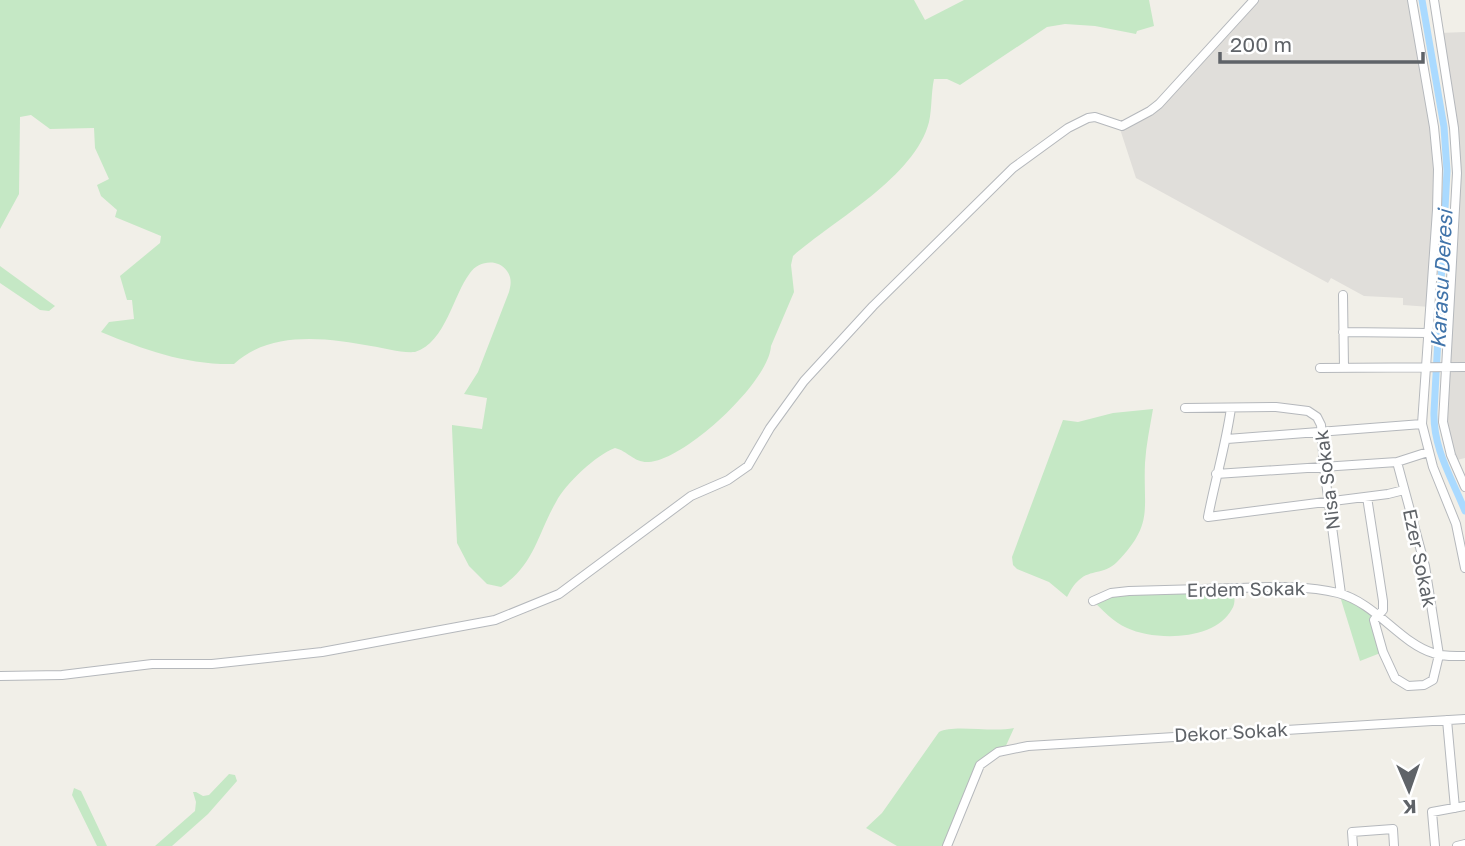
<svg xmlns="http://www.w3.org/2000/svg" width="1465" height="846" font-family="'Golos Text',sans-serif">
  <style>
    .industrial { fill: #e0deda }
    .green { fill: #c5e8c5 }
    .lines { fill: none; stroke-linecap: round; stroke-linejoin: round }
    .canal { stroke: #aadaff; stroke-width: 7 }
    .street-casing { stroke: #b5b8bc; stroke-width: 10 }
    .street { stroke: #fff; stroke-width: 8 }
    .labels { text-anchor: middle; stroke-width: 5; stroke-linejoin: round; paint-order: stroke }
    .street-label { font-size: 19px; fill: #5f6368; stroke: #fff }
    .water-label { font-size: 21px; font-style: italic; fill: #4174aa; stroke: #fff }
  </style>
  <rect width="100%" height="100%" fill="#f1efe8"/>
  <!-- industrial -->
  <path class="industrial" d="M1254,0H1412L1436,149L1430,307L1403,305V298L1364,296L1331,278L1328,283L1136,178L1119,126L1150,111Z
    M1465,32V458L1453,461L1444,433L1457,173L1439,33Z"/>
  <!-- green -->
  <path class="green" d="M0,0H914L925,20L964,0H1149L1154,26L1137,31L1136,34L1095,26L1065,24L1047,27L960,85L947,79H934C931,93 932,108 929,122C915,177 834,220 793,256L791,265L794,292L771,346C769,382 685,460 649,462C634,463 628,451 615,448C596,455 566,483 556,502C537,535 535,564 501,587L487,584L469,566L457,543L452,428V425L482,429L487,398L464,394L478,372L509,292C511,285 512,278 507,271C498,258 478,261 470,273C453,295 446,342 415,352C400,353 385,348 371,346C327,338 271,330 234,364C186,365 145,350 101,332L109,322L134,319L132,300H127L120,276L160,243L161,236L115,217L117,210L101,196L97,185L109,179L95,148L94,128L50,129L31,115L20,117L19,194L0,229Z
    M0,266L55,306L49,311L40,310L0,283Z
    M1153,409C1150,427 1146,445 1145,463C1143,510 1154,524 1117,562C1104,575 1091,569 1079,580C1074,584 1070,591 1067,597L1049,582L1017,569L1013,565L1012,557L1063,420L1078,422L1113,413Z
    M1234,588C1234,595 1236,603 1232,609C1215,641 1155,641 1127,628C1113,622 1103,610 1093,601L1106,595Z
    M1339,593L1379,615L1374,621L1383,652L1360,661Z
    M1014,728L1004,750L980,765L947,846H897L866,828L882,813L939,732C954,724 992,733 1014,728Z
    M229,774L235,775L237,781L208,814L172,846H155L195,811L196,802L193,792H196L203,796L209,795Z
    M74,788L81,791L107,846H97L72,795Z"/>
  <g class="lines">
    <!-- canal -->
    <path class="canal" d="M1422,0L1444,127L1447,171L1434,412C1433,449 1452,478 1465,511"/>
    <!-- street casing -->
    <g class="street-casing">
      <path id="street" d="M1412,0L1434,127L1438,169L1437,210L1422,424L1433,467L1456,524L1465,568
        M1434,0L1454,128L1457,173L1443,422L1451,455L1465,487
        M1343,295L1344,368
        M1343,332L1429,333
        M1320,368L1465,367
        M1185,408L1276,407L1308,411L1317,417L1321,425L1324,467L1341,594
        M1231,408C1226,445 1215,480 1208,517L1388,494L1404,490
        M1227,439L1422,424
        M1216,474L1397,462L1428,452
        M1367,497L1383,601V610L1374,620L1383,652L1395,678L1408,686L1424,685L1433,680L1439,655L1425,566L1397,462
        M1093,601L1111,593L1129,591C1165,590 1201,589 1237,588C1271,587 1305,585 1338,593C1376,603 1400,643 1433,653C1443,657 1454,656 1465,656
        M0,676L62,675L152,664H212L322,652L495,620L559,594L691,496L728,480L748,466L770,428L804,381L873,306L1013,168L1068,128L1088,118L1095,117L1122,126L1150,111L1159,104L1254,0
        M1447,720L1455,808
        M947,846L980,765L998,752L1028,746L1465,719
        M1353,846L1352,832L1393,829L1394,846
        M1435,846L1432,812L1465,806
        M1457,846L1465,844"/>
    </g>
    <!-- street -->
    <use href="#street" class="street"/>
  </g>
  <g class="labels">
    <!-- street labels -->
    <g class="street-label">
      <text transform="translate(1327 480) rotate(-97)" y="7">Nisa Sokak</text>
      <text transform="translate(1420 558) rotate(78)" y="7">Ezer Sokak</text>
      <text transform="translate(1246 589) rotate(-1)" y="7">Erdem Sokak</text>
      <text transform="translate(1231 732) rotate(-3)" y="7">Dekor Sokak</text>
    </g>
    <!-- water labels -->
    <g class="water-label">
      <text transform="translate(1442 279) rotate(-87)" y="7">Karasu Deresi</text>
    </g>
  </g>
  <!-- north arrow -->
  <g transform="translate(1409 790) rotate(178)" stroke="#ffffff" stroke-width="5" paint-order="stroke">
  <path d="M0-5L12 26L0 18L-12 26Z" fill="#5f6368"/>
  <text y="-10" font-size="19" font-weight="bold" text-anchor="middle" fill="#5f6368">K</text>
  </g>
  <!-- scale -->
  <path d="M1220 52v10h203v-10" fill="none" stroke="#5f6368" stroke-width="3.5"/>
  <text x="1230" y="52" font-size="21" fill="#5f6368" stroke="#ffffff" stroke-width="5" paint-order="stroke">200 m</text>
</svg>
